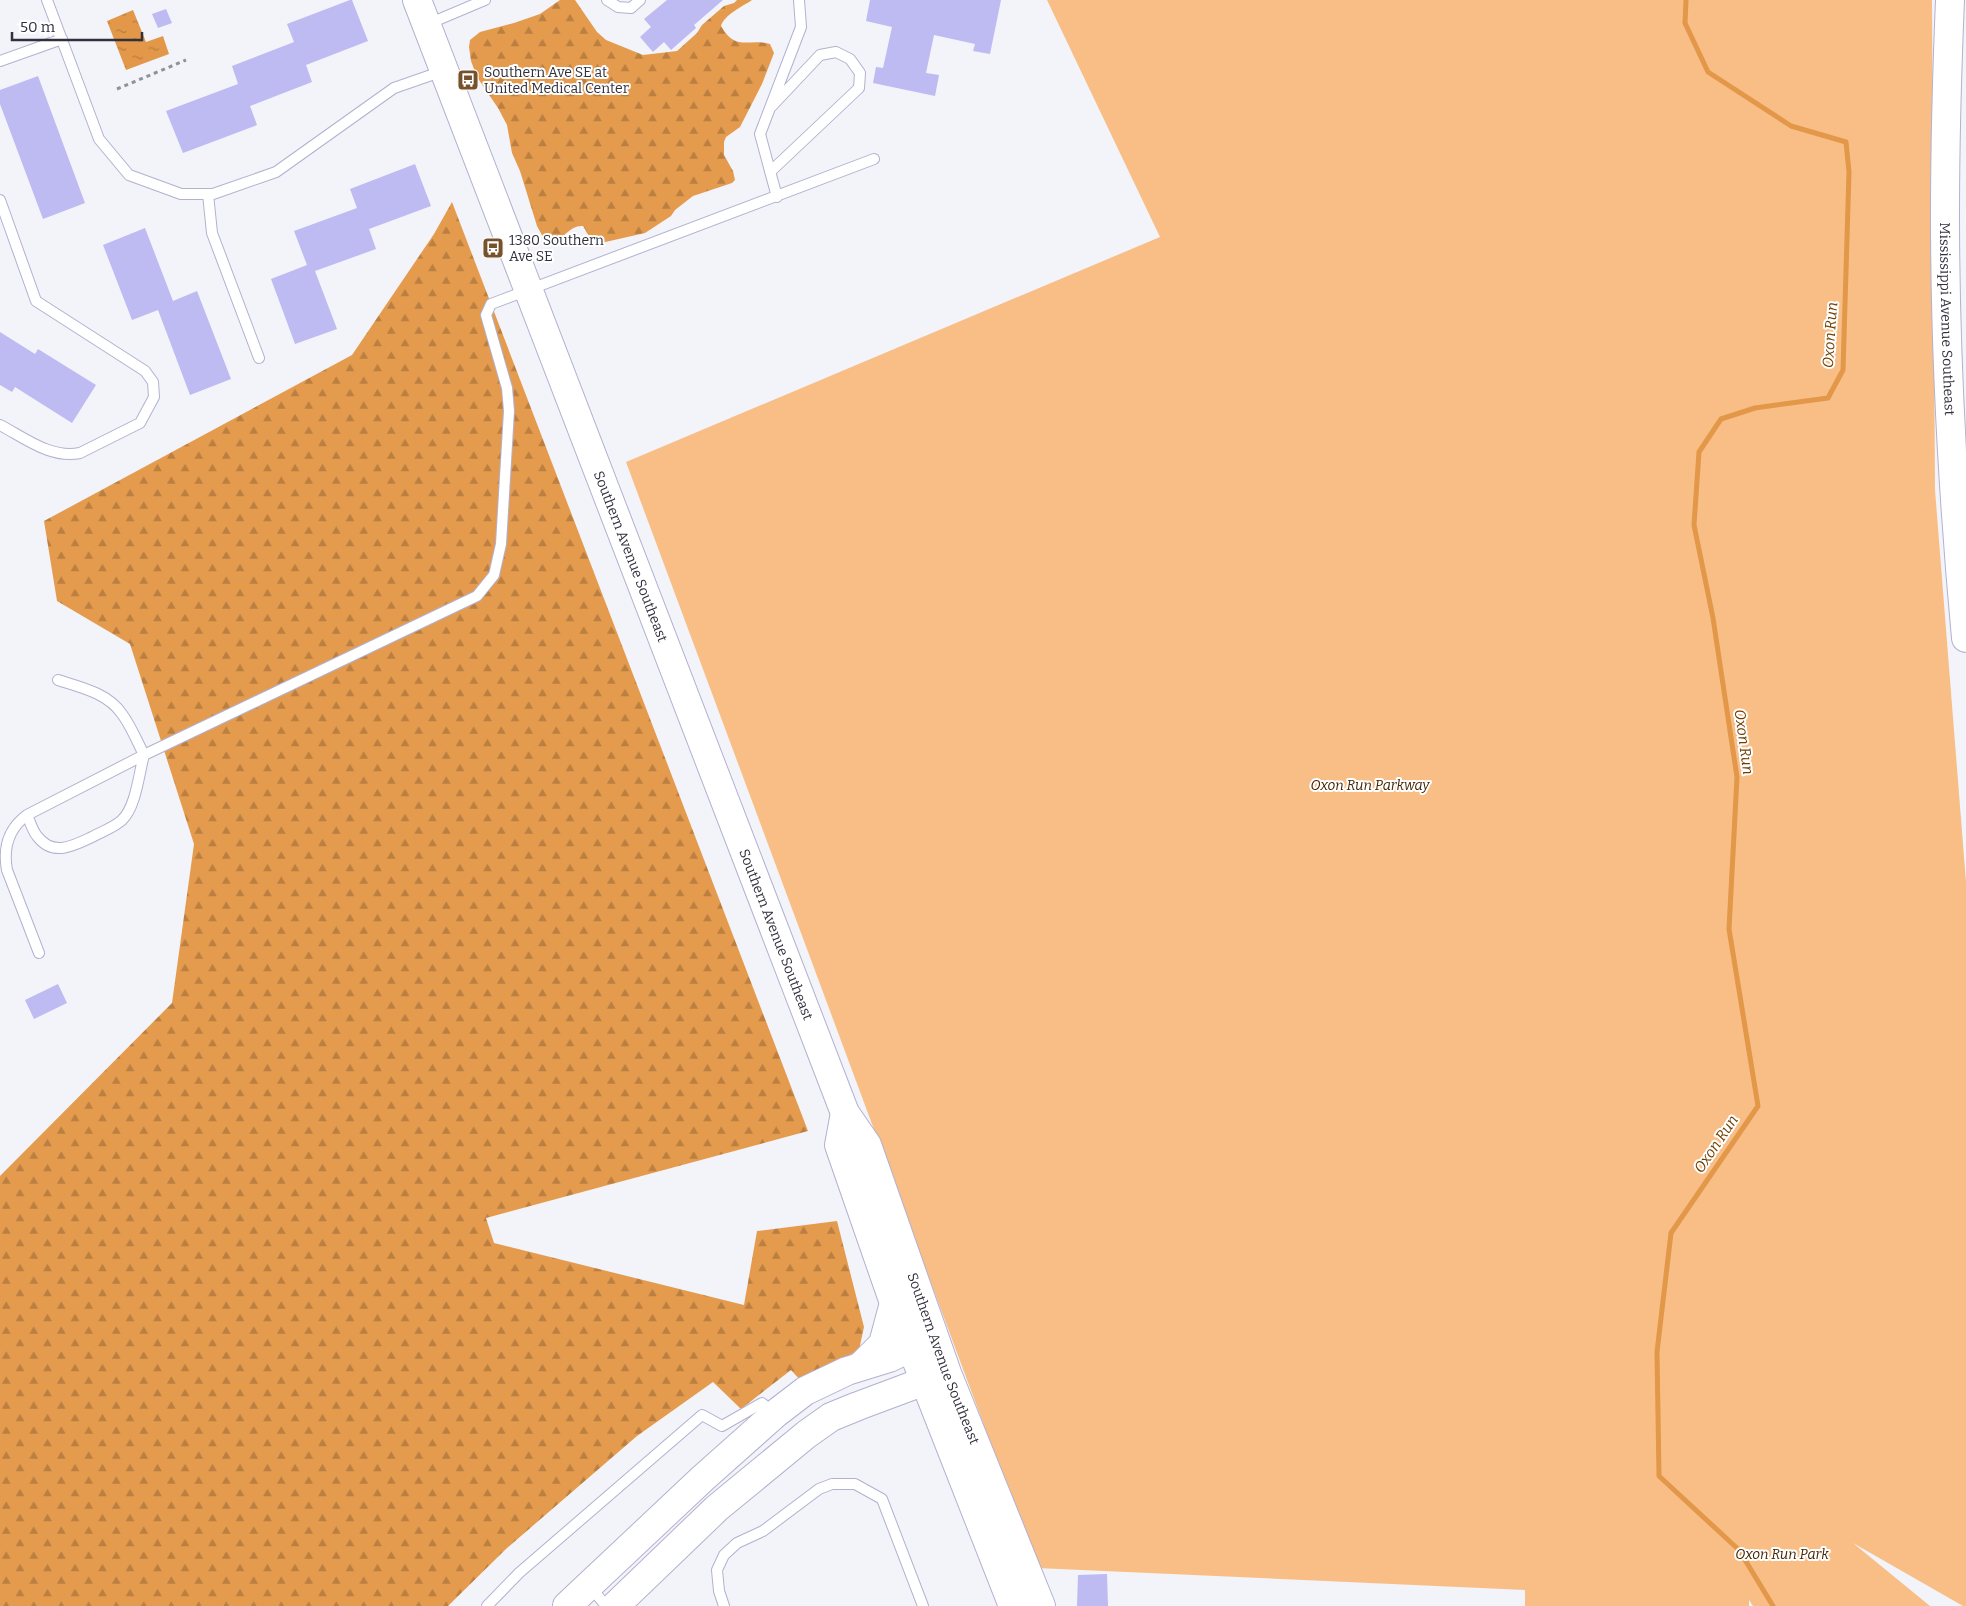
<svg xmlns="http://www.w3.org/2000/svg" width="1966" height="1606" font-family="Bitter,serif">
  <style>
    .forest { fill: url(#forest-firs) }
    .park { fill: #f8be86 }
    .water { fill: url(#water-ripples) }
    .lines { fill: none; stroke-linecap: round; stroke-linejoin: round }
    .stream { stroke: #e29749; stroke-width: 5 }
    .building { fill: #bebaf2 }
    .lane-casing { stroke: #b2b1d0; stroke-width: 12 }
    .secondary-casing { stroke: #b2b1d0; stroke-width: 30 }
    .path { stroke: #91919b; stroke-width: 3; stroke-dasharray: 4 4; stroke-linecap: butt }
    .lane { stroke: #fff; stroke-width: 10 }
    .secondary { stroke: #fff; stroke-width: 28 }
    .labels { text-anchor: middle; stroke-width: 4; stroke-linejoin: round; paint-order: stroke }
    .poi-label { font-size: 14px; fill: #31303d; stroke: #fff; text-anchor: start }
    .street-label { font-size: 14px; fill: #31303d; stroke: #fff }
    .park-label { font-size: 14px; font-style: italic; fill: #432603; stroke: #fff }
    .water-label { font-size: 15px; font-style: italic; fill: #6f3f00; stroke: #fff }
  </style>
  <defs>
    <pattern id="forest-firs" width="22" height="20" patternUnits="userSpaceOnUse" patternTransform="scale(1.25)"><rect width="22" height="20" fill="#e59b4d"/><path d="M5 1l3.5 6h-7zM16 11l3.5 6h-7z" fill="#ba7f41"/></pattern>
    <pattern id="water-ripples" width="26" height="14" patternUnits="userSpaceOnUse" patternTransform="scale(1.25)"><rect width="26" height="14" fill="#e29749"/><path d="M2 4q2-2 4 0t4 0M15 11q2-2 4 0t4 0" fill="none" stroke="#b87c3e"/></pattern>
  </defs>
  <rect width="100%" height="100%" fill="#f3f3fa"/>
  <!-- forest -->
  <path class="forest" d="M560,0H575L597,32L606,40L643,55L677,51L697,33L702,25L724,6L734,3L737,0H752C743,6 724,15 721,26C736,52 748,38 770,44L774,53L762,84L740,127L726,137L724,142V155L733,171L735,180L732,183L693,196L675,210L671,216L645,233L601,243C591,242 588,234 583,226C570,225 564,238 554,243L544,239L537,226L520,171L512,153L507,125L498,108L477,77L471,61L469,47L470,40L480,32L514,23L540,14Z
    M452,202L808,1131L486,1218L494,1243L744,1305L757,1231L837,1221L864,1327L859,1350L801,1381L791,1370L741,1409L713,1382L637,1436L507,1548L448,1606H0V1176L172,1003L194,844L130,644L57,601L44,521L352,355L434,234Z"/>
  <!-- park -->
  <path class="park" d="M1047,0H1932L1935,490L1966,882V1606H1963L1853,1543L1930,1606H1753L1749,1600V1606H1525V1590L1037,1568L626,462L1160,237Z"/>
  <!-- water -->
  <path class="water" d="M133,10L146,42L163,36L169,54L126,70L107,21Z"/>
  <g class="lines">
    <!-- stream -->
    <path class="stream" d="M1686,0L1685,23L1708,72L1791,126L1846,142L1849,172L1843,370L1828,398L1755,408L1721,419L1699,452L1694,525L1713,618L1737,777L1729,929L1758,1106L1671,1233L1657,1352L1659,1476L1739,1550L1773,1606"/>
  </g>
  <!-- building -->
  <path class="building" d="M350,0H352L368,41L306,65L312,82L250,106L257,125L183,153L166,111L238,84L232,66L294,42L287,24Z
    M667,0H723L694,25L696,28L671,50L664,42L653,52L640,37L651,27L644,19Z
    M870,0H1001L990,54L973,51L975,44L934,35L926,73L939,75L935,96L873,83L876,67L883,68L892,27L866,21Z
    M166,9L172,23L158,28L152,14Z
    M38,76L85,203L43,219L0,104V90Z
    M415,164L431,206L369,229L376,249L315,271L337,329L295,344L271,279L307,265L294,231L357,208L350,189Z
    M145,228L173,301L197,291L231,379L190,395L158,310L132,320L103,245Z
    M0,332L35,354L38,349L96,385L72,423L15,387L12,392L0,385Z
    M58,984L67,1003L34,1019L25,1000Z
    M1107,1574L1108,1606H1077L1078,1575Z"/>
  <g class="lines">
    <!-- lane casing -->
    <g class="lane-casing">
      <path id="lane" d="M47,0L99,139L129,175L181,194H213L276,172L394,88L443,71
        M607,0L618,7L631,8L640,0
        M428,24L485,0
        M0,61L62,39
        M770,172L859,88L860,73L850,59L836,52L820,55L771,107
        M208,194L212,233L259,358
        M777,197L760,134L801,27L799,0
        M0,200L36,301L145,371L153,382L154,397L140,423L80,453C51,459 25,438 0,425
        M27,815C30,821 32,830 37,836C53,857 73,846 92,837C101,832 115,827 122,820C136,807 139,773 144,755L477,596L494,575L501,544L509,411L507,388L486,315L491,304L874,159
        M39,953L7,870C3,848 8,829 27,815L144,755C137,741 131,726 122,714C108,693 80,687 58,680
        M589,1585L606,1606
        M487,1606L519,1573L702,1415L722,1426L762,1403L774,1413
        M724,1606L719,1591L717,1570L724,1555L737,1543L763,1531L819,1489L832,1484H855L882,1499L923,1606"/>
    </g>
    <!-- secondary casing -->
    <g class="secondary-casing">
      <g id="secondary">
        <path id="s1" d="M417,0L845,1113L867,1145L947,1373L1041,1606"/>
        <path id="s2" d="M1950,0C1947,72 1945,144 1945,215C1945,357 1953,497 1966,638"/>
        <path d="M845,1113L839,1145L894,1303L1013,1606"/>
        <path d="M861,1366L883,1344L894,1303"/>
        <path d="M567,1606L702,1479L775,1414L805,1391L847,1371L889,1358L929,1339"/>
        <path d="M615,1606L717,1508L807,1434L831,1417L858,1406L941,1375"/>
      </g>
    </g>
    <!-- path -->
    <path class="path" d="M117,89L186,60"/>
    <!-- lane -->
    <use href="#lane" class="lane"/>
    <!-- secondary -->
    <use href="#secondary" class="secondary"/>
  </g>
  <!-- icons -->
  <defs>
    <g id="bus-square" transform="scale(1.125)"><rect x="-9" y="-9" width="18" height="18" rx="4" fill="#76512c" stroke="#fff"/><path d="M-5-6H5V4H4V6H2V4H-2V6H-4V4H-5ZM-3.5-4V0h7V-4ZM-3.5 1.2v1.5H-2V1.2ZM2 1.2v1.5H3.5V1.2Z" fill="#fff"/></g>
  </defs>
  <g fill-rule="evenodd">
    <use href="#bus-square" x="468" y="80"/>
    <use href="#bus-square" x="493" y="248"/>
  </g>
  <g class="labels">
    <!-- poi labels -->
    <g class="poi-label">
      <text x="484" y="77">Southern Ave SE at<tspan x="484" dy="16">United Medical Center</tspan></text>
      <text x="509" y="245">1380 Southern<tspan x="509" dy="16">Ave SE</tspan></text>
    </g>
    <!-- street labels -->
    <g class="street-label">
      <text dy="5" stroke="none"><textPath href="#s2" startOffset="319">Mississippi Avenue Southeast</textPath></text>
      <text dy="5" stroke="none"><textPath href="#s1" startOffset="596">Southern Avenue Southeast</textPath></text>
      <text dy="5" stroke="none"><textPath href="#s1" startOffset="1001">Southern Avenue Southeast</textPath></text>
      <text dy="5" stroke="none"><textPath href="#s1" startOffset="1458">Southern Avenue Southeast</textPath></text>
    </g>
    <!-- park labels -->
    <g class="park-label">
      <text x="1370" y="790">Oxon Run Parkway</text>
      <text x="1782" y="1559">Oxon Run Park</text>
    </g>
    <!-- water labels -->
    <g class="water-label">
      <text transform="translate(1830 335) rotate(-86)" y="5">Oxon Run</text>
      <text transform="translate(1744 742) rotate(82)" y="5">Oxon Run</text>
      <text transform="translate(1716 1144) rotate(-56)" y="5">Oxon Run</text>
    </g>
  </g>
  <!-- scale -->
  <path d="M12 32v8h130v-8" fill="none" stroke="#31303d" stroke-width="2.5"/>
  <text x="20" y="32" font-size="15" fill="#31303d" stroke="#ffffff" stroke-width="4" paint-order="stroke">50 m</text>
</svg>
